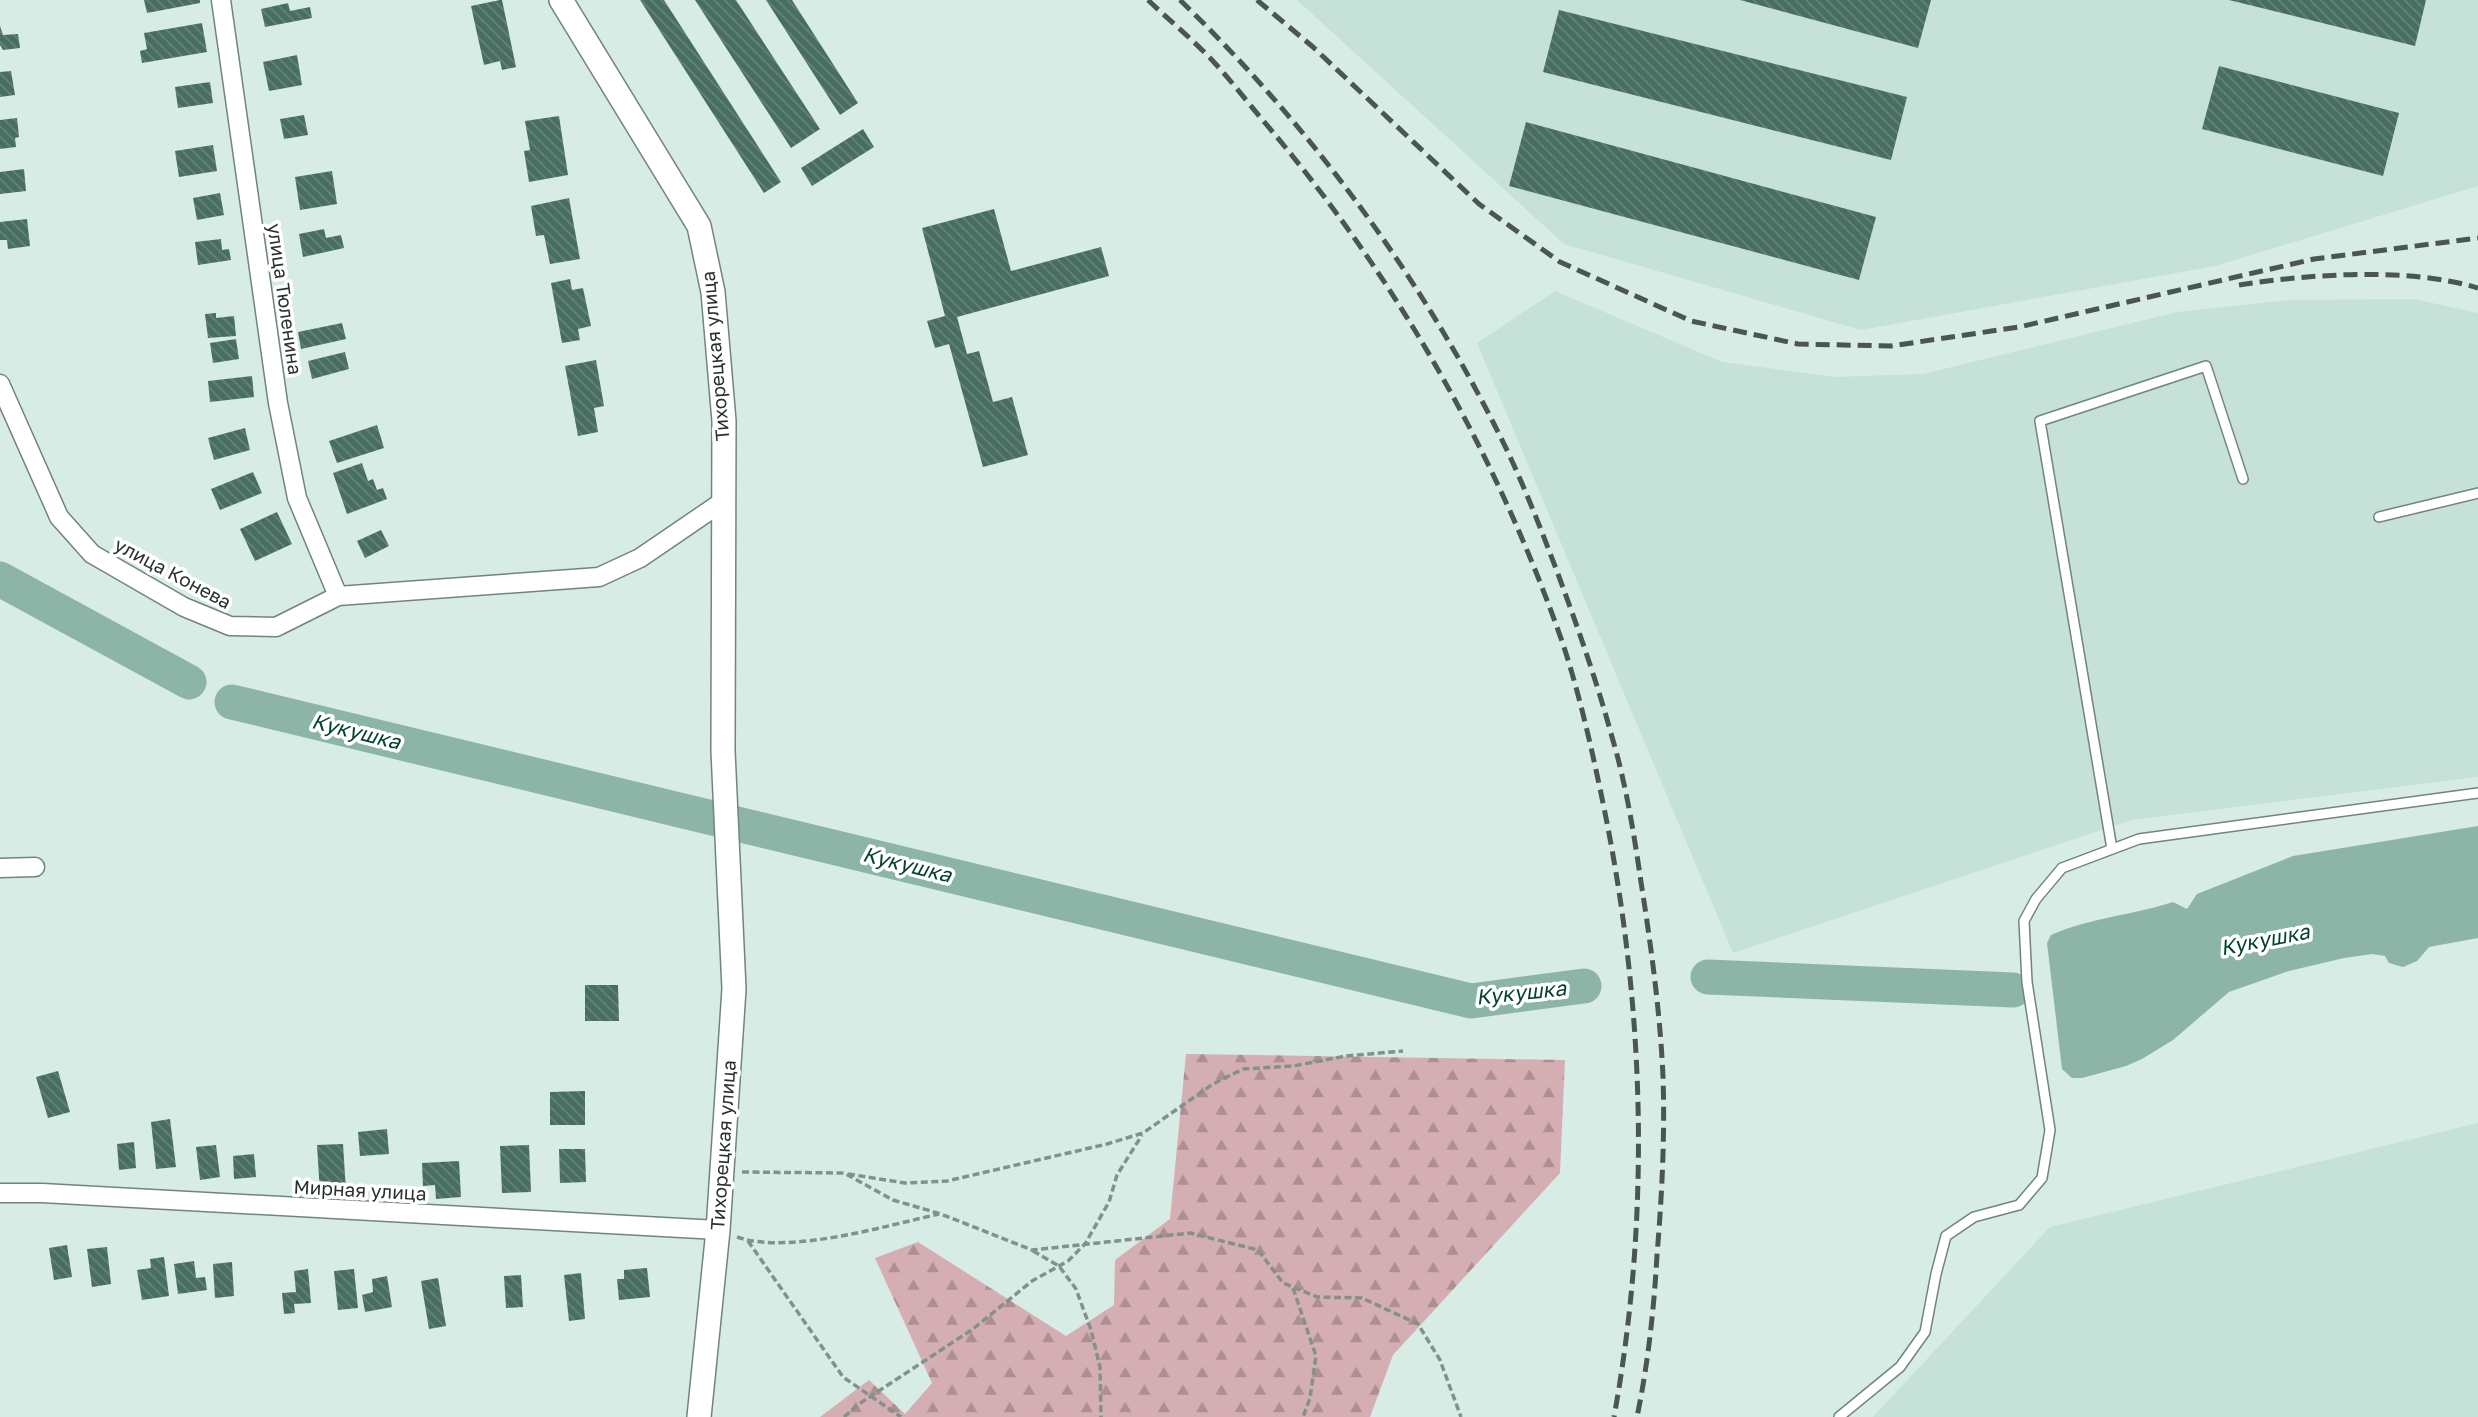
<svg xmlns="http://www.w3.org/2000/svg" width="2478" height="1417" font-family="'Golos Text',sans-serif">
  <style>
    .built { fill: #c5e1d8 }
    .forest { fill: url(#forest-firs) }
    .water { fill: #8cb5a8 }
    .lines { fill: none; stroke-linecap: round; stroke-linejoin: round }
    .river { stroke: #8cb5a8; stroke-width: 35 }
    .building { fill: url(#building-back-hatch) }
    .service-casing { stroke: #71847d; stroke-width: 12 }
    .minor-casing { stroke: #71847d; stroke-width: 21 }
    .tertiary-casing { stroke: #71847d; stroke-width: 26 }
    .path { stroke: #83918c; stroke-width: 3.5; stroke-dasharray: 7 3.5; stroke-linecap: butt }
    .service { stroke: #fff; stroke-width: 9 }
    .minor { stroke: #fff; stroke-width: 18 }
    .tertiary { stroke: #fff; stroke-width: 23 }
    .rail { stroke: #4b5552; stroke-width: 5; stroke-dasharray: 14 7; stroke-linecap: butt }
    .labels { text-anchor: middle; stroke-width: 7; stroke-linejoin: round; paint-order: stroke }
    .street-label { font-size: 19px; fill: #2a312f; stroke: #fff }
    .water-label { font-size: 21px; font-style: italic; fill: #054234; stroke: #fff }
  </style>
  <defs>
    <pattern id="forest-firs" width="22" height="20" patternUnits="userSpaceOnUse" patternTransform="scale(1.75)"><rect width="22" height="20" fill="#d5aeb3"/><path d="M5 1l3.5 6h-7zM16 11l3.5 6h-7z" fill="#ad8e92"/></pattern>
    <pattern id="building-back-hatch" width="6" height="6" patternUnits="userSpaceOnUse" patternTransform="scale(1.75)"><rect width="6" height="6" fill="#486e62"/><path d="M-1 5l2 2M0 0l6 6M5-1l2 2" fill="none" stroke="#66837a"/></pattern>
  </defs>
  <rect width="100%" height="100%" fill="#d7ece4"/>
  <!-- built -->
  <path class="built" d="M1297,0H2478V186L2215,266L1861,330L1564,244Z
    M1555,291L1722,362L1835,377L1923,374L2177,312L2290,300L2414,299L2478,313V777L2131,820L1733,953L1477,343Z
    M2478,1123V1417H1873L2050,1227Z"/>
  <!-- forest -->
  <path class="forest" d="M1186,1054L1565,1060L1560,1173L1393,1355L1370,1417H820L869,1380L905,1414L932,1383L875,1258L918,1242L1066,1336L1114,1305L1115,1260L1170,1219Z"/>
  <!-- water -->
  <path class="water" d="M2478,826V938L2429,947L2417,961L2403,967L2389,963L2385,956L2372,954L2344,958L2289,971L2229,992L2173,1040L2142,1059L2126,1066L2082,1078H2072L2062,1069L2047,943L2051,935C2089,918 2133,915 2173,902L2187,909L2197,894L2293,856Z"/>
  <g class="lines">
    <!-- river -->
    <path class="river" d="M0,579L189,682
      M232,702L1471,1001L1584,986
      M1708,977L2013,990"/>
  </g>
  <!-- building -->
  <path class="building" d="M144,0H200V3L147,13Z
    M500,0H502L516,67L502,70L500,61L484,65L471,6Z
    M640,0H664L781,182L764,193Z
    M695,0H736L820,129L791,148Z
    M766,0H792L858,103L840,115Z
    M1740,0H1931L1918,48Z
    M2229,0H2426L2415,46Z
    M288,3L290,11L310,7L312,18L265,27L261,9Z
    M1559,10L1907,97L1891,160L1543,72Z
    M202,23L207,52L142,63L140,51L147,49L144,33Z
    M0,26L3,35L18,34L20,48L3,50L0,45Z
    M297,55L302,85L269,91L263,62Z
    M2219,66L2399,113L2383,176L2202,129Z
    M11,71L15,95L0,97V72Z
    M210,82L213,103L178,108L175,87Z
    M304,115L308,135L284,139L280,119Z
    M559,116L568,175L529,182L524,151L530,150L525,121Z
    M17,118L19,137L15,138L16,147L0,149V120Z
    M1526,122L1876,217L1859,280L1509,186Z
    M863,129L874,147L812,186L801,168Z
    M213,145L217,171L179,177L175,151Z
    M24,169L26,191L0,194V172Z
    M332,171L337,204L300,210L295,177Z
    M220,193L224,215L197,220L193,198Z
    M569,198L580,259L550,264L544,235L536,236L531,206Z
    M994,209L1011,271L1101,247L1109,276L957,317L967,354L979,351L993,402L1012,397L1028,455L983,467L949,344L935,348L927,321L945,316L922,228Z
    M27,219L30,246L8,249L7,240H0V222Z
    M324,229L326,238L341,235L344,248L303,257L299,234Z
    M221,239L222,250L229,249L231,260L198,265L195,242Z
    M570,279L572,290L583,288L591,326L578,329L580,340L562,343L551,283Z
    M216,313V318L234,316L236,336L208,338L205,314Z
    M342,323L346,339L301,349L298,332Z
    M236,339L239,359L213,363L210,343Z
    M345,352L349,369L312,379L308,361Z
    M596,360L604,406L594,408L598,432L578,436L565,366Z
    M252,376L254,397L210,402L208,381Z
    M377,425L384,448L337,463L329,441Z
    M245,428L250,450L214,460L208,438Z
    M362,463L368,481L373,479L377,490L383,488L387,499L347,514L333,473Z
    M253,472L262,493L220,510L211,489Z
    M277,512L292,544L255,561L240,529Z
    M381,530L389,546L365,558L357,541Z
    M585,985H618L619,1021H585Z
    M58,1071L70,1112L48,1118L36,1077Z
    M585,1091V1125H550V1092Z
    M170,1119L176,1167L156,1169L151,1122Z
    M387,1129L389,1154L360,1156L358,1132Z
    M134,1142L136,1168L119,1170L117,1144Z
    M343,1144L346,1191L320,1193L317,1145Z
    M216,1145L220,1177L200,1180L196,1147Z
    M529,1145L531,1192L502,1193L500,1146Z
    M559,1149H585L586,1182L560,1183Z
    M254,1154L256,1177L234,1179L233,1156Z
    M459,1161L461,1197L436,1199L435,1185L423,1186L422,1163Z
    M67,1245L72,1277L54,1280L49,1248Z
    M107,1247L111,1284L92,1287L87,1249Z
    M164,1257L169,1296L142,1300L137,1270L151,1268L150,1259Z
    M194,1261L196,1278L205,1277L207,1290L178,1294L174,1264Z
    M232,1262L234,1296L215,1298L213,1264Z
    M647,1268L650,1297L619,1300L617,1279H624V1270Z
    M308,1269L311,1303L294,1304L295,1313L284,1314L282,1293L296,1292L294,1271Z
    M354,1269L358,1308L338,1310L334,1271Z
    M581,1273L585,1319L569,1321L564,1275Z
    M521,1275L523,1307L506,1308L504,1276Z
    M387,1276L392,1307L365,1312L362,1295L373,1292L372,1279Z
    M438,1278L446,1326L429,1329L421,1281Z"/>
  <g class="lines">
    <!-- service casing -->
    <g class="service-casing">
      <path id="service" d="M2379,517L2478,493
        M2112,849L2040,421L2206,366L2243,479
        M1839,1417L1900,1367L1925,1332L1936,1274L1946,1236L1974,1217L2019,1205L2042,1178L2050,1130L2027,982L2024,921L2036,899L2062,868L2139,839L2478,793"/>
    </g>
    <!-- minor casing -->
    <g class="minor-casing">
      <path id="minor" d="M221,0L278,403L297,498L338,596
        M0,384L59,517L92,554L184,607L230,626L276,627L338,596L599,577L640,558L725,500
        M0,868L35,867
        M0,1193H42L718,1230"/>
    </g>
    <!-- tertiary casing -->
    <g class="tertiary-casing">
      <path id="tertiary" d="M561,0L699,226L713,292L724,421L723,751L734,989L718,1230L699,1417"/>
    </g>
    <!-- path -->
    <path class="path" d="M742,1172L844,1173L893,1200L941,1214L1032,1250L1190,1233L1258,1250L1283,1283L1317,1297L1362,1298L1418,1324L1440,1360L1461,1417
      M848,1174L905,1183L947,1181L1107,1144L1143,1133L1213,1084L1243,1069L1293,1066L1346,1056L1403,1051
      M737,1237C788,1255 885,1226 939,1214
      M748,1241L843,1377L901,1417
      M1033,1251L1059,1266L1076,1289L1091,1330L1100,1367L1101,1417
      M1293,1288L1316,1356L1310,1398L1303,1417
      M844,1417L859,1404L973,1329L1032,1281L1068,1261L1085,1244L1109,1202L1117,1175L1142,1135"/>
    <!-- service -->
    <use href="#service" class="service"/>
    <!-- minor -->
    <use href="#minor" class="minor"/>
    <!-- tertiary -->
    <use href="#tertiary" class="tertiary"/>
    <!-- rail -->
    <path class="rail" d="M1148,0C1169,20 1191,38 1211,59C1230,79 1248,103 1266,124C1396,277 1497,455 1563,644C1580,696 1592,750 1603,803C1645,1005 1651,1214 1614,1417
      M1180,0C1306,122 1414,267 1494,424C1519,472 1539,524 1558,574C1578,628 1597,682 1612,737C1626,784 1634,834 1641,882C1651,946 1660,1011 1663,1076C1665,1135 1662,1195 1657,1255C1654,1309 1648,1364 1637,1417
      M1257,0L1313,47L1479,204L1560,262L1691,321L1798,344L1891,346L2019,327L2314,259L2478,238
      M2239,285C2311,274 2408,267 2478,288"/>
  </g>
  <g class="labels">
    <!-- street labels -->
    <g class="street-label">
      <text transform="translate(285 299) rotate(82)" y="7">улица Тюленина</text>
      <text transform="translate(715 356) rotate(-95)" y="7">Тихорецкая улица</text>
      <text transform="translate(173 573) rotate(28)" y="7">улица Конева</text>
      <text transform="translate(723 1145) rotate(-86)" y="7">Тихорецкая улица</text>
      <text transform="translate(360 1190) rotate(3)" y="7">Мирная улица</text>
    </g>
    <!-- water labels -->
    <g class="water-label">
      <text transform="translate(356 732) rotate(14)" y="7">Кукушка</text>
      <text transform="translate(907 865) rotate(14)" y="7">Кукушка</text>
      <text transform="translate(2265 940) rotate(-11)" y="7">Кукушка</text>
      <text transform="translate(1521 993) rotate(-6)" y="7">Кукушка</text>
    </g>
  </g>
</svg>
